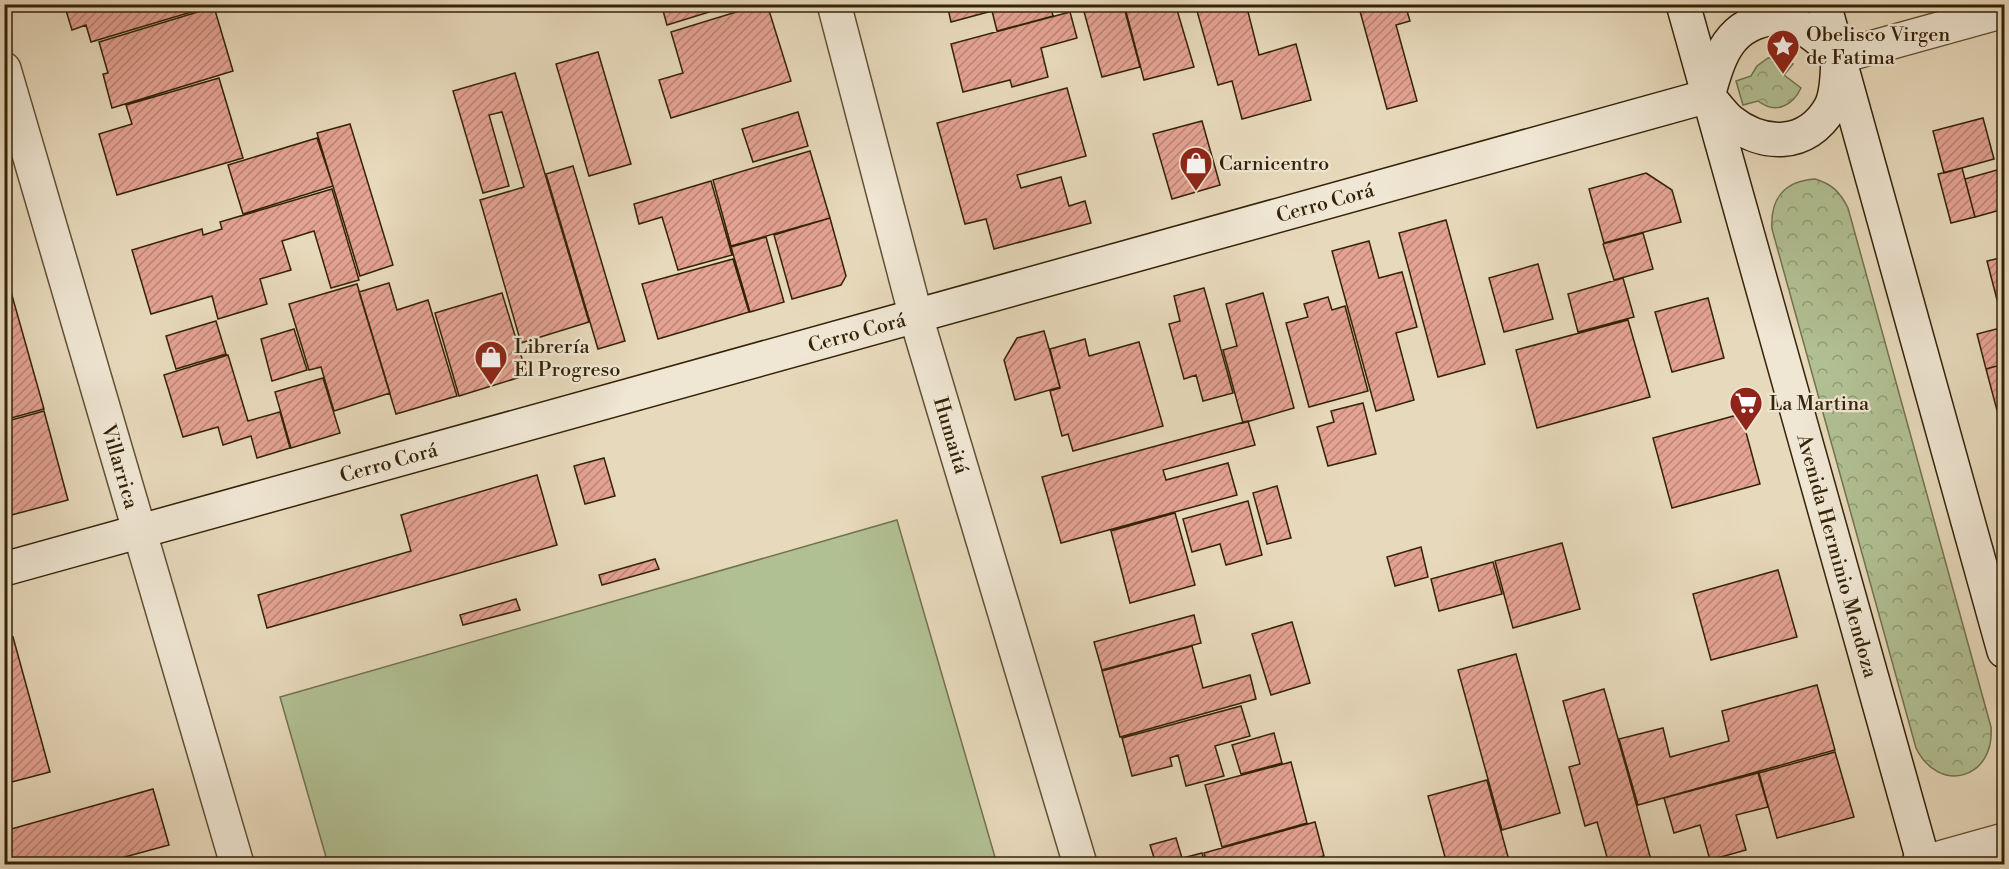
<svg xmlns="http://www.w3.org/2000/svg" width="2009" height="869" font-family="'Libre Bodoni',serif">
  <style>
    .park { fill: url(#park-crowns); stroke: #72724e; stroke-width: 1.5 }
    .pitch { fill: #b1c093; stroke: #72724e; stroke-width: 1.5 }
    .building { fill: url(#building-hatch); stroke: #342308; stroke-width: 1.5 }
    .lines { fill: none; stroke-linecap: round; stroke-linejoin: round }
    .street-casing { stroke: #615035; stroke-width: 36 }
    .secondary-casing { stroke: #342308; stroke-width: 36 }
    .street { stroke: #efe6d3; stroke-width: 33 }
    .secondary { stroke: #efe6d3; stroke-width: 33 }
    .labels { text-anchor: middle; stroke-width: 4.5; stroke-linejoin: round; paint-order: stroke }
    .poi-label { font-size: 20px; fill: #342308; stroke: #efe6d3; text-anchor: start }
    .street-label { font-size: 20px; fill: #342308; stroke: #efe6d3 }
  </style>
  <defs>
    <pattern id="park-crowns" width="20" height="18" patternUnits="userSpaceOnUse" patternTransform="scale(1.5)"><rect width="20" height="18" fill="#b1c093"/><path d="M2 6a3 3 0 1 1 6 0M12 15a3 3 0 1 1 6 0" fill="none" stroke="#919c76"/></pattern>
    <pattern id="building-hatch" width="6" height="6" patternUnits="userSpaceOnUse" patternTransform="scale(1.5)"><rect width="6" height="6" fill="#e4a292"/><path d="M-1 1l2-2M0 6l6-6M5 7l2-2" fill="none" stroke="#ba8475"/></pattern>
  </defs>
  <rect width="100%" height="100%" fill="#e7d9bb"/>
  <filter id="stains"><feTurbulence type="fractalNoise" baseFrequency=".00333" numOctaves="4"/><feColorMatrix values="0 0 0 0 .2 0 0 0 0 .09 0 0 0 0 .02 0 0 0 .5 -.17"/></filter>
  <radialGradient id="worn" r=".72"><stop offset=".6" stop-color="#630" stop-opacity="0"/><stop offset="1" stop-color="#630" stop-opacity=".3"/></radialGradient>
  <!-- park -->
  <path class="park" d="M1768,58H1781L1793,64L1784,75L1801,88C1792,107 1775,114 1758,101L1743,105L1736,81L1751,76L1757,66Z
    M1815,179C1832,184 1840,192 1848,208L1991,727C1995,779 1939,795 1916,748L1772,229C1770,198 1785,181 1815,179Z"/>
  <!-- pitch -->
  <path class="pitch" d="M897,520L997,864H328L280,697Z"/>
  <!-- building -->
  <path class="building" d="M64,4H196L198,10L91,42L86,25L72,30Z
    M643,4H735L667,25L662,7L645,11Z
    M762,4H767L791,81L671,118L659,80L683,73L671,32Z
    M947,4H1050L1053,16L997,31L992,11L951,22Z
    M1096,4H1123L1140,67L1102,77L1083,8Z
    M1124,4H1193L1177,10L1194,67L1144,80Z
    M1195,4H1246L1259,55L1296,44L1311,100L1242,119L1232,81L1218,85Z
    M1358,4H1405L1410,21L1396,25L1417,101L1387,109Z
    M214,7L233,71L112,108L103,74L108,73L99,42Z
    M1070,12L1077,38L1041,48L1048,77L1012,87L1010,80L963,92L951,44Z
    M598,52L631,164L589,176L556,64Z
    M515,73L589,322L521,343L480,200L524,187L502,112L489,115L509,186L483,193L453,91Z
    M219,78L243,158L117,195L99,134L132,124L126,105Z
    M1067,88L1086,156L1017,175L1021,188L1061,177L1069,206L1085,201L1091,223L994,249L986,219L965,224L937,123Z
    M798,112L808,146L753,162L742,129Z
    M1983,118L1994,159L1944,173L1933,131Z
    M1202,121L1220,185L1172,199L1153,134Z
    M350,124L393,265L360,276L317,133Z
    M317,138L333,186L243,214L228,165Z
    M810,151L830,218L731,246L713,180Z
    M573,166L625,341L598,349L546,174Z
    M1962,168L1975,217L1951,223L1938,174Z
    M2004,168V209L1975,217L1965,179Z
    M1646,173L1672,190L1681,222L1604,243L1589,189Z
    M711,181L732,255L678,270L662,217L639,224L634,204Z
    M332,189L359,280L331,288L314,231L282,241L291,270L260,279L267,304L218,319L212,296L151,314L132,250L202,229L203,235L222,229L220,222Z
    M830,218L846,276L841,285L792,299L774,235Z
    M1446,220L1485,364L1438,377L1399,233Z
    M1643,233L1653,269L1614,280L1603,244Z
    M766,237L784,302L750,312L731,247Z
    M1369,241L1379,278L1402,272L1417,327L1396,333L1414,400L1376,411L1332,251Z
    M2004,257V319H2002L1987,261Z
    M733,259L749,312L658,339L642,284Z
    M1538,264L1553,319L1504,332L1489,278Z
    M4,267L44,409L4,420Z
    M1623,278L1634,317L1578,332L1568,294Z
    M389,283L397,310L428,300L457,396L396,414L359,292Z
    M357,284L390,393L334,411L321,367L309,370L289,304Z
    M1204,288L1233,393L1203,401L1196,375L1184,379L1169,324L1180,321L1174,296Z
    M502,293L527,375L459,396L435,313Z
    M1263,293L1294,408L1243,423L1223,350L1237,346L1226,304Z
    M1328,297L1332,310L1345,306L1368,391L1309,407L1286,323L1308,317L1304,304Z
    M1708,298L1724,358L1672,372L1655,312Z
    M1628,320L1650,397L1537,428L1516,350Z
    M216,321L226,354L176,369L166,336Z
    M2004,327V364L1986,369L1977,334Z
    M294,329L307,370L272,381L261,339Z
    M1044,331L1060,387L1015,400L1004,360L1017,338Z
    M1085,339L1089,356L1139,342L1163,426L1073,451L1068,434L1062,436L1050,391L1060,388L1050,349Z
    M228,355L248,421L280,412L290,448L257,458L251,436L223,445L218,427L183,437L164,375Z
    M2004,364V417L1999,418L1986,369Z
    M323,378L340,433L291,448L275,392Z
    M1363,403L1376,454L1328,466L1317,427L1334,422L1331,411Z
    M44,411L68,500L4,517V422Z
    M1741,414L1760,484L1672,508L1653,438Z
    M1248,421L1255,445L1163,470L1166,480L1228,463L1237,495L1061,543L1042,477Z
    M604,458L615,496L585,504L574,466Z
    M537,475L557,545L267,628L258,595L411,551L401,515Z
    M1277,486L1291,538L1267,544L1253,493Z
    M1248,501L1262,555L1226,565L1220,544L1192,552L1183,519Z
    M1175,513L1195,585L1130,603L1111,531Z
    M1562,543L1580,609L1513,628L1495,561Z
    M1421,547L1428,577L1395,586L1387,557Z
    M655,559L659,569L602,585L599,575Z
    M1493,562L1502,594L1439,611L1431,579Z
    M1778,570L1797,637L1711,660L1693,594Z
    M516,599L520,610L463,625L460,615Z
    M1194,615L1201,643L1102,670L1094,642Z
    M1292,622L1310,683L1271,695L1252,634Z
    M13,637L50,772L4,784V639Z
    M1192,646L1203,688L1250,675L1256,699L1120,737L1102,671Z
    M1516,654L1560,813L1502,830L1458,670Z
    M1817,685L1835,750L1638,805L1619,739L1663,728L1670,757L1729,741L1722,711Z
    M1604,689L1633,792L1652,864H1609L1597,822L1585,826L1569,767L1580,764L1563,701Z
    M1241,706L1250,736L1215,746L1224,776L1186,786L1178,755L1170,758L1172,766L1132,776L1122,738Z
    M1274,733L1282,763L1241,774L1232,745Z
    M1835,752L1854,817L1777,838L1759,773Z
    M1291,762L1307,823L1222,847L1205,785Z
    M1758,773L1768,807L1736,815L1746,850L1710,860L1700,825L1674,833L1664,798Z
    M1487,780L1510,864H1447L1428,796Z
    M153,789L169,845L99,864H4V831Z
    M1315,822L1324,856L1294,864H1207L1204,853Z
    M1176,838L1182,858L1156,864L1150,845Z
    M1202,853L1205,864H1160Z"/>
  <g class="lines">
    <!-- street casing -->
    <g class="street-casing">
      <g id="street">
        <path id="s1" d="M834,4L916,317L1080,864"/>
        <path d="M1838,57L2004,11"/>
        <path id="s2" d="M4,69L237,864"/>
        <path d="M1918,864L2004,840"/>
      </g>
    </g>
    <!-- secondary casing -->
    <g class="secondary-casing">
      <g id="secondary">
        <path id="s3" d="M1683,4L1924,864"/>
        <path d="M1824,4L2004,651"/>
        <path d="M1776,18C1803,24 1819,38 1838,57C1837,73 1838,94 1830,108C1807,148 1763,147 1730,121C1722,114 1715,104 1708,96C1719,56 1729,22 1776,18Z"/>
        <path id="s4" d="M4,569L1708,96"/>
      </g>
    </g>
    <!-- street -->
    <use href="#street" class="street"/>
    <!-- secondary -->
    <use href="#secondary" class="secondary"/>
  </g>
  <!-- icons -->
  <defs>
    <g id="sight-pin" transform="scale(1.725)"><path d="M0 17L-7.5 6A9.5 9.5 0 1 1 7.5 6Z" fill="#8f2418" stroke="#efe6d3"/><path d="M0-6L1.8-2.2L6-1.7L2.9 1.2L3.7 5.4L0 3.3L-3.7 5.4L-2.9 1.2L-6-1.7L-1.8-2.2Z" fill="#fff"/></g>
    <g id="shop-pin" transform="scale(1.725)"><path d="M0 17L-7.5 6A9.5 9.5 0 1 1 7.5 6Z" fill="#8f2418" stroke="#efe6d3"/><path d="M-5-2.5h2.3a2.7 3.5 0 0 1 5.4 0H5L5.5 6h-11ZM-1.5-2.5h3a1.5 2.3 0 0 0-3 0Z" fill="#fff"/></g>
    <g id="supermarket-pin" transform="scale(1.725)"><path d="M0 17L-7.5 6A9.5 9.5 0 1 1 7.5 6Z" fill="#8f2418" stroke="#efe6d3"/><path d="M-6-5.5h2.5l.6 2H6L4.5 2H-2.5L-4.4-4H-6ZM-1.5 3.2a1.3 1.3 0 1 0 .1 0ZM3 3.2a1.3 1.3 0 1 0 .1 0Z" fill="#fff"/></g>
  </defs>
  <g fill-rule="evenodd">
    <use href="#sight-pin" x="1783" y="46"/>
    <use href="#shop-pin" x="1196" y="163"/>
    <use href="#shop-pin" x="491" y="357"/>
    <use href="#supermarket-pin" x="1746" y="403"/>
  </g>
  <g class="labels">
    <!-- poi labels -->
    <g class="poi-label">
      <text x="1806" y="41">Obelisco Virgen<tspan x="1806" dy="23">de Fatima</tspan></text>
      <text x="1219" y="170">Carnicentro</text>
      <text x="514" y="353">Librería<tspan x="514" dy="23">El Progreso</tspan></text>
      <text x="1769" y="410">La Martina</text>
    </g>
    <!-- street labels -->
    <g class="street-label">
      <text dy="7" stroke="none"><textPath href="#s4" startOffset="1371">Cerro Corá</textPath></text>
      <text dy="7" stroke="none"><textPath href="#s4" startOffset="885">Cerro Corá</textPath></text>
      <text dy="7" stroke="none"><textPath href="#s1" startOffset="447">Humaitá</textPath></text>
      <text dy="7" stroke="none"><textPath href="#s4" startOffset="399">Cerro Corá</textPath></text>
      <text dy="7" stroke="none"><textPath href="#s2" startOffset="414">Villarrica</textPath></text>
      <text dy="7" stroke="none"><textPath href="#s3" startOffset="573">Avenida Herminio Mendoza</textPath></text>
    </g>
  </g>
  <!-- margin -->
  <rect width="2009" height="869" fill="none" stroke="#e7d9bb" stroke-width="24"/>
  <rect x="6" y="6" width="1997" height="857" fill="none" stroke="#342308" stroke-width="3"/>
  <rect x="12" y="12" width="1985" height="845" fill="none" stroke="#342308" stroke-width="1.5"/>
  <rect width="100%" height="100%" filter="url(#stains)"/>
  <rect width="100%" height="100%" fill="url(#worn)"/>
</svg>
